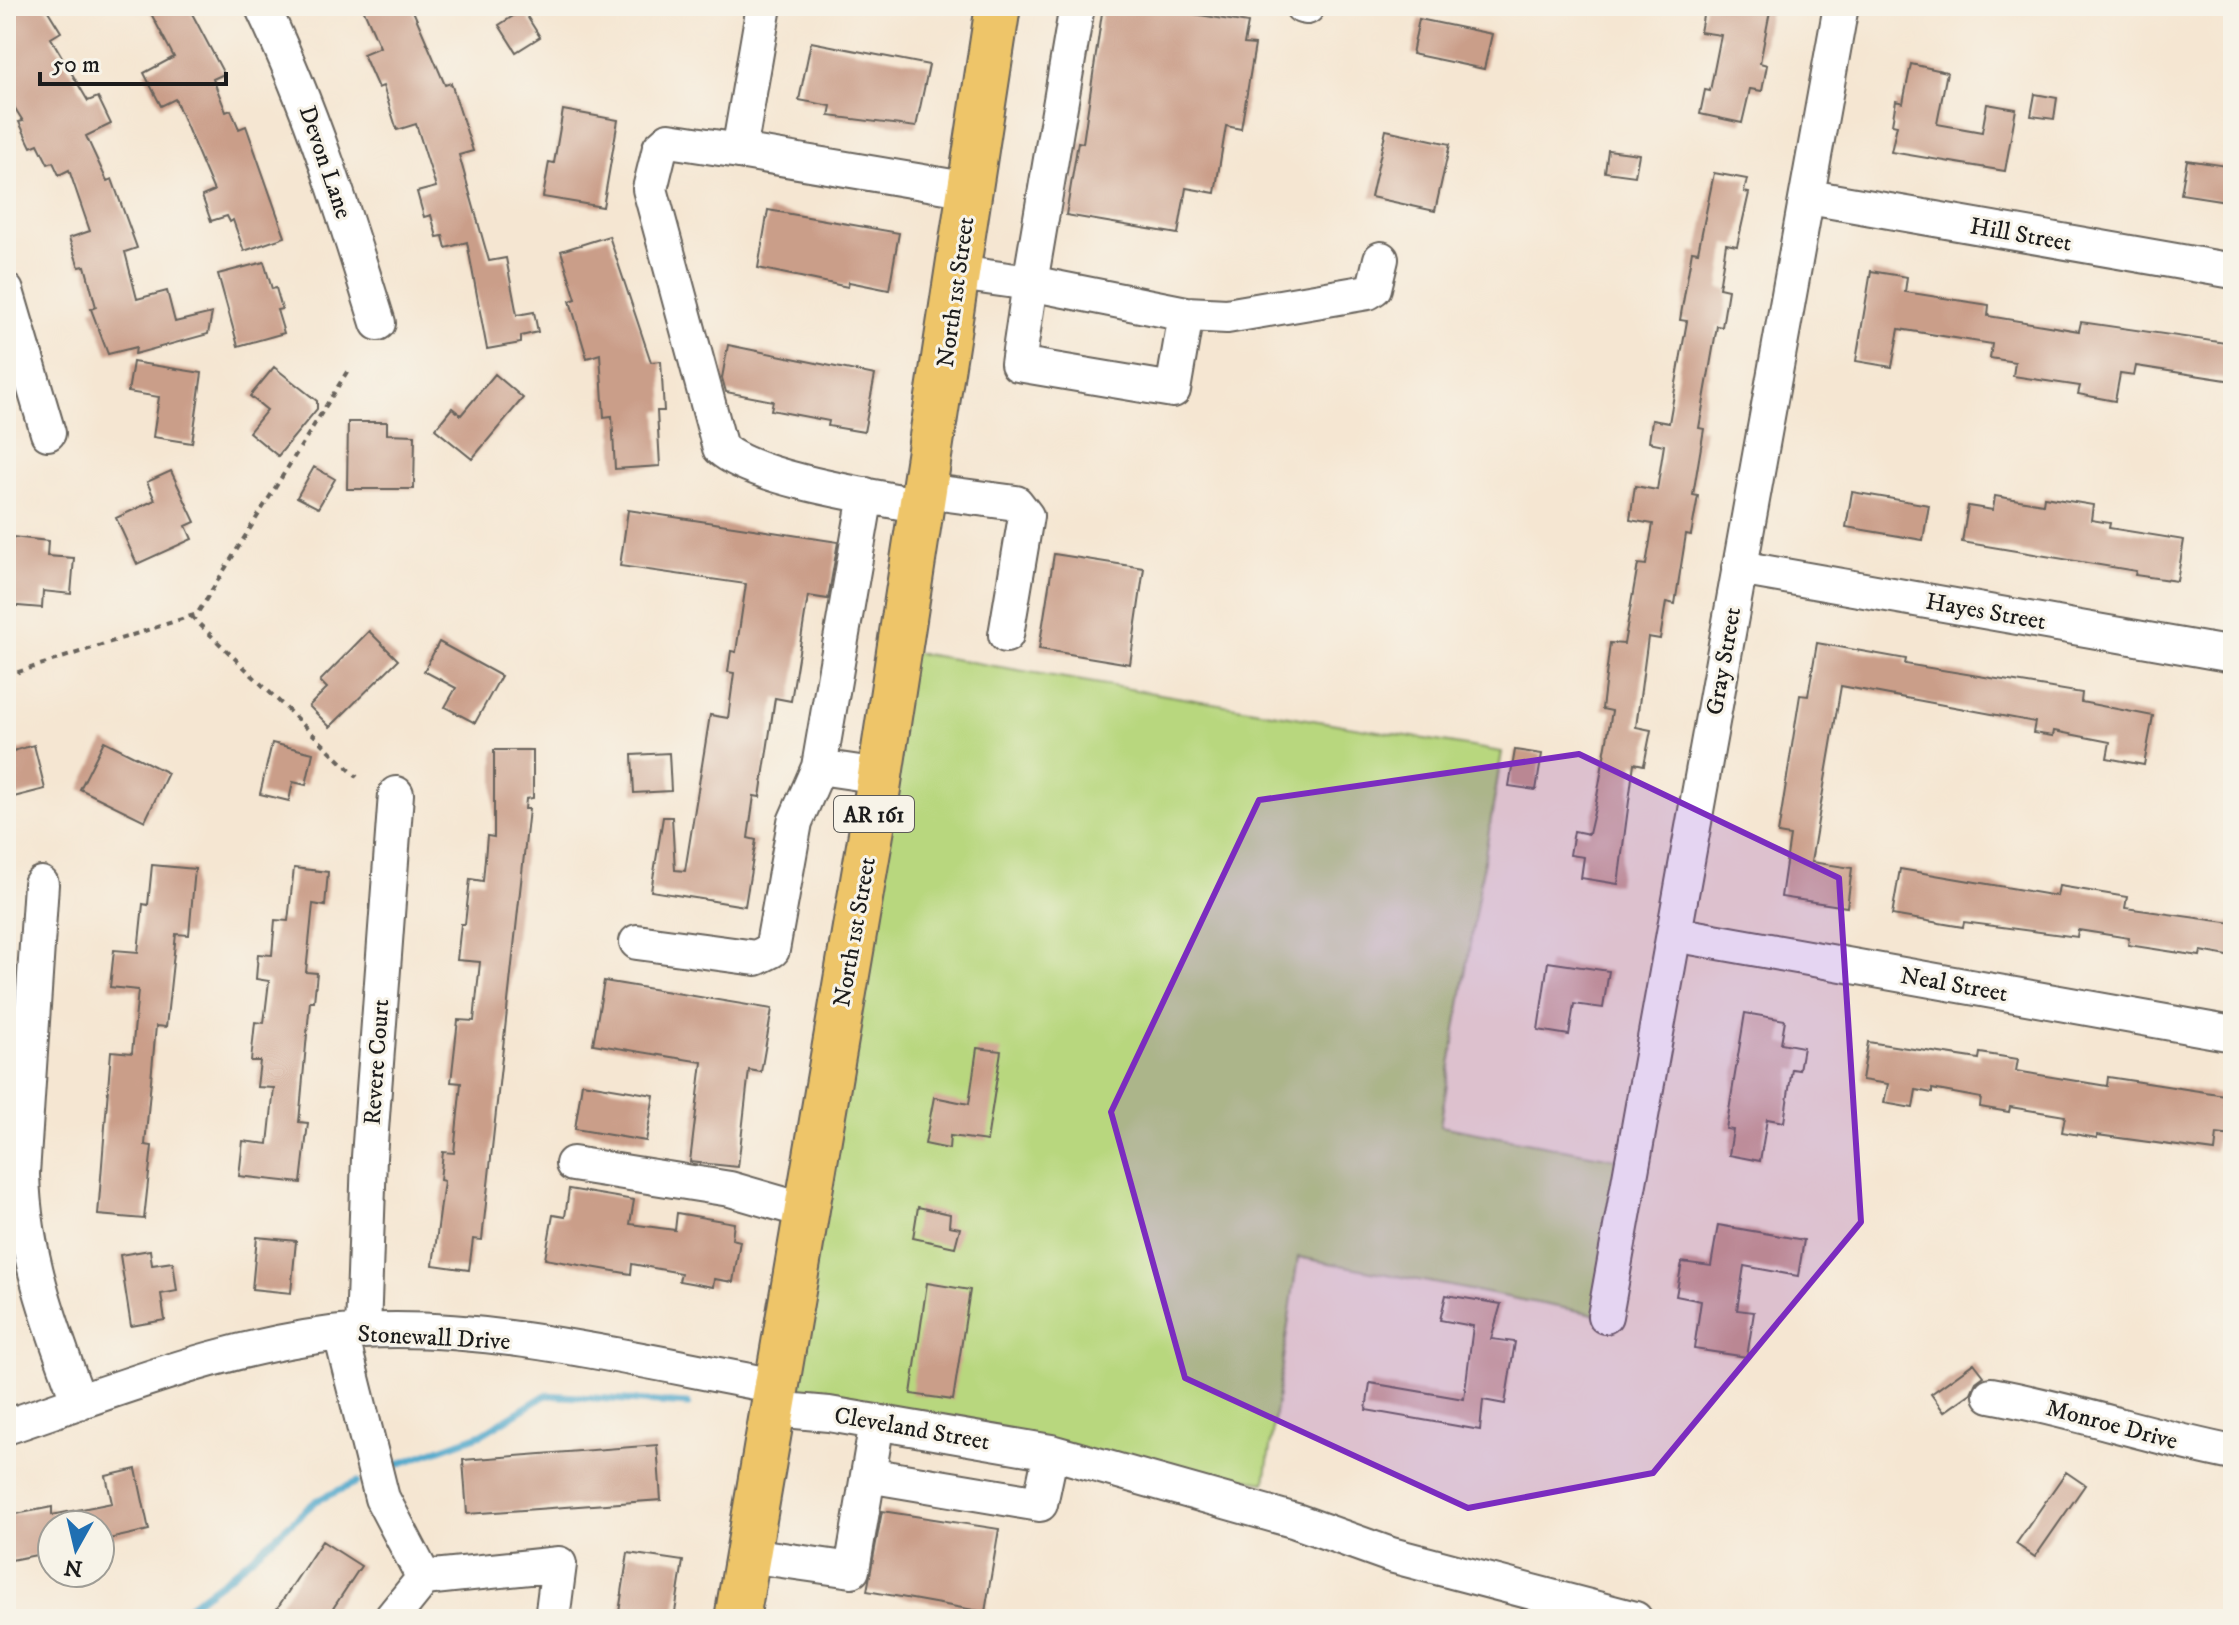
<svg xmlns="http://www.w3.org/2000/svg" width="2239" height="1625" font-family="'IM FELL DW Pica',serif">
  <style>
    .green { fill: #b8d77e; stroke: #6a7a4d; stroke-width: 2 }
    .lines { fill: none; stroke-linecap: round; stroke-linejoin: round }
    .stream { stroke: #4ca6ca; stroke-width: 7 }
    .building { fill: #ca9e89 }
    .minor-casing { stroke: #68635c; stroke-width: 38 }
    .major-casing { stroke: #68635c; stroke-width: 48 }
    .path { stroke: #68635c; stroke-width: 4; stroke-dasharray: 6 6; stroke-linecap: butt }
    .minor { stroke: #fff; stroke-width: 34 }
    .major { stroke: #eec569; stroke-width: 44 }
    .marked { fill: #7b2cbf; fill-opacity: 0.2; stroke: #7b2cbf; stroke-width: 6; stroke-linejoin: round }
    .labels { text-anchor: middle; stroke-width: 6; stroke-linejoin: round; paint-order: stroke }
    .shield { fill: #f7f3e8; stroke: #5e5c59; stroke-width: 2 }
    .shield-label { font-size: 22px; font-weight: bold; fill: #1c1c1c }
    .street-label { font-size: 24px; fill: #1c1c1c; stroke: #f7f3e8 }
  </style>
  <rect width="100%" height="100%" fill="#f7f3e8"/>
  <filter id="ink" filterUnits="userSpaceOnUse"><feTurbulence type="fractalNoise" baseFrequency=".0125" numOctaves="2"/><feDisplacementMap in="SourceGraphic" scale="16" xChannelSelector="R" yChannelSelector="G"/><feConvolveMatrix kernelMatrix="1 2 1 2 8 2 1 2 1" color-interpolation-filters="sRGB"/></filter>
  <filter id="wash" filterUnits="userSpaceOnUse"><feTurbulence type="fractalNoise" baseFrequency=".006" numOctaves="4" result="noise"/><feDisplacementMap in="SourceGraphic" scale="32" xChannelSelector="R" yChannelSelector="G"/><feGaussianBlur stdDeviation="1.8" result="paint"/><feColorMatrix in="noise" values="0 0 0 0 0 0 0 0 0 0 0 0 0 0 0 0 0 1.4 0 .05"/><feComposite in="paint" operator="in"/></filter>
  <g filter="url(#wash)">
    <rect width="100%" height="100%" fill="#f5e6d2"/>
    <!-- green -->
    <path class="green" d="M900,650L1502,752L1440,1126L1633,1162L1605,1316L1298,1257L1265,1482L773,1409Z"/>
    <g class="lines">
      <!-- stream -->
      <path class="stream" d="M390,1467L482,1434L546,1395L688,1404
        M171,1619L231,1575L316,1501L357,1482"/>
    </g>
    <g id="blocks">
      <!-- building -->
      <path class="building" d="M24,6H45L61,32L51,38L88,101L98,97L111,124L86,136L107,181L112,179L137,248L125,252L137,299L167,291L175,322L212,313L208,334L135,354L136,347L108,354L91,309L96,307L85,266L79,267L69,238L90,231L69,170L59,175L53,162L48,164L38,144L31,147L19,122L23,121L6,94V18Z
        M147,6H188L224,74L213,79L226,112L231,110L239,129L246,126L285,237L244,251L233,220L230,222L227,216L211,221L202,196L214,191L175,99L161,106L144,73L174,57Z
        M362,6H411L445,85L451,83L473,151L459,155L489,261L506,258L517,315L534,312L538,332L521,336V343L487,349L467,242L446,248L443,236L437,237L431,215L424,217L417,192L436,187L416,124L397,130L383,86L378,88L363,54L380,47Z
        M1103,6H1146L1248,23L1244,44L1255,45L1241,129L1226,126L1215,193L1186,188L1178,234L1066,215L1078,142L1083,143Z
        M1705,6H1771L1760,63L1767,65L1762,91L1750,89L1742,123L1700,114L1705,90L1710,91L1721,35L1700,32Z
        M523,10L540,37L516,52L499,25Z
        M1419,19L1492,34L1484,69L1412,54Z
        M811,42L929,65L916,127L829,116L831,106L799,100Z
        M1911,64L1947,72L1937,124L1982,132L1987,104L2016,109L2005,171L1891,152L1897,125L1892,124L1896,101L1903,103Z
        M2035,94L2057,98L2054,119L2031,116Z
        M563,110L618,120L603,207L543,197L549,162L554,163Z
        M1386,130L1450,144L1435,211L1371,197Z
        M1608,150L1639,154L1635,176L1605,172Z
        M2187,160L2233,167V202L2181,194Z
        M1714,173L1747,179L1744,192L1749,193L1737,246L1726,244L1719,288L1728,290L1722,327L1717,326L1699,428L1704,429L1693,495L1698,496L1691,535L1686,534L1675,604L1666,602L1660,639L1648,637L1636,727L1651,730L1644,765L1634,763L1618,884L1581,878L1584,857L1570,855L1574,831L1589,834L1595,808L1612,711L1602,709L1610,643L1624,644L1638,564L1646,565L1653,524L1630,520L1635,486L1657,490L1664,445L1649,442L1652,420L1669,423L1687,321L1680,320L1692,251L1698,252Z
        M768,210L899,233L889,290L849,282L848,287L758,268Z
        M609,236L651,362L661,361L664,411H657L660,466L615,469L612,416L604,417L600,354L587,358L570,301L576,299L561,251Z
        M264,262L272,289L276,288L282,309L277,310L284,333L238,346L218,274Z
        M1871,271L1907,277L1905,292L1989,305L1988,316L2079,331L2081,322L2233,344V381L2136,366L2134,376L2120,374L2115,401L2078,394L2080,386L2013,376L2015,362L1990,358L1992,344L1899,329L1892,367L1856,361Z
        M728,345L875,375L864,432L828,426L829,421L771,410L773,401L726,392L722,378Z
        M133,362L202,373L192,443L153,437L159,397L128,392Z
        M274,367L317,401V409L278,456L249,432L267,410L250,396Z
        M495,374L523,398L472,459L435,429L452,408L461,415Z
        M348,422H387V434L415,435L414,489H347Z
        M314,467L335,479L318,508L297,497Z
        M171,471L195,522L186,526L192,539L137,564L116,518L155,500L147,482Z
        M1852,492L1929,505L1923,540L1846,527Z
        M1995,496L2043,504L2044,497L2093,505L2091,520L2110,523L2109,528L2184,540L2177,581L2135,575L2136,571L1962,542L1968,506L1993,510Z
        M628,510L838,542L828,599L808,596L791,701L775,698L760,797L754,796L748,838L756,840L745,906L651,891L663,817H672L675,870L685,871L710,715L728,718L734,673L728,672L731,651L736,652L746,584L620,566Z
        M12,537L48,541L47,556L74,558L71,594L43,591L42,608L6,605Z
        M1054,554L1144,568L1130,664L1039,649Z
        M369,631L398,660L330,727L309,706L327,688L320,681Z
        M439,642L501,676L475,723L445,707L456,688L424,671Z
        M1817,643L1906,659L1905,664L2082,693L2081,702L2153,716L2144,765L2107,758L2110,742L2054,731L2053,736L2033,733L2035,722L1841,686L1811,862L1852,868L1847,907L1781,897L1790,836L1778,834L1800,695L1808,696Z
        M104,741L168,773L145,821L80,789Z
        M272,743L313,753L306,785L293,782L289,801L260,794Z
        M34,745L45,789L6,799V753Z
        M494,750H533V798L526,799L525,809H529L482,1240L473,1239L469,1270L433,1265L444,1181L440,1180L443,1152L454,1153L461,1083L451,1082L458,1020L474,1021L480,962L457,960L461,924H465L470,879L483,881L487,836L494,837Z
        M1515,750L1542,754L1536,790L1509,786Z
        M669,753L671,791L634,793L632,755Z
        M152,865L195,869L189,935L176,934L166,1027L156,1026L145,1145L152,1146L144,1219L98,1215L111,1051L132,1053L138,990L110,987L114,950L138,952L143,904L148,905Z
        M294,868L328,872L325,906L313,904L306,972L317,973L314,1001H310L299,1122L308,1123L301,1183L239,1176L243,1141L268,1144L274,1088L257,1087L260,1061H251L255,1022L264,1023L269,981L256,979L258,954L272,955L275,920L288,921Z
        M1900,869L2057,896L2059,886L2127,897L2125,908L2233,923V957L2201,951L2200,956L2128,945L2129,938L2078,930L2077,937L1964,922L1963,927L1892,915Z
        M1548,962L1609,971L1603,1008L1574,1004L1569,1035L1538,1030Z
        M604,981L772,1009L761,1072L749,1070L738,1167L690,1162L702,1062L593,1044Z
        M1745,1013L1785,1020L1781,1043L1803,1047L1799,1070L1792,1069L1784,1122L1767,1119L1760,1161L1729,1155L1733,1130L1726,1129Z
        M1868,1042L1979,1059L1980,1053L2018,1059L2016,1071L2107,1086L2108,1077L2225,1095L2224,1104L2233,1105V1136L2217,1134L2215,1151L2097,1135V1138L2062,1132L2065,1116L2010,1107L2009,1112L1980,1107L1981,1098L1932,1089V1093L1916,1090L1913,1108L1884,1103L1888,1084L1862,1080Z
        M977,1048L1001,1051L987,1141L950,1136L949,1149L925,1144L934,1097L969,1104Z
        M582,1083L654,1095L646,1141L575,1129Z
        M569,1189L634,1200L630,1224L675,1230L677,1213L734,1223L732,1239L740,1241L733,1282L714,1279L713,1287L679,1281L681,1273L632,1264L631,1274L545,1259L553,1215L565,1217Z
        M918,1207L950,1214L949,1226L960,1228L955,1247L913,1238Z
        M1718,1225L1804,1240L1798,1276L1744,1266L1737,1310L1754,1312L1747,1357L1694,1349L1701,1301L1676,1296L1682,1262L1711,1266Z
        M257,1237L296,1241L291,1293L252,1289Z
        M150,1250L152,1265L173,1262L177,1291L161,1294L165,1320L131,1326L120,1255Z
        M927,1283L970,1290L953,1400L911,1394Z
        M1446,1295L1501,1304L1491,1339L1515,1342L1505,1404L1483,1400L1480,1430L1366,1410L1370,1383L1464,1399L1473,1326L1440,1320Z
        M1974,1363L1984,1376L1976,1382L1971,1393L1944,1412L1931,1394Z
        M657,1445L661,1500L467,1514L463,1460Z
        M136,1469L149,1530L100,1541V1525H52V1552L6,1561V1516L52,1507V1515L112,1503L106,1476Z
        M2066,1472L2085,1485L2035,1557L2016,1544Z
        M882,1511L999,1529L985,1612L867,1591Z
        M322,1541L361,1566L326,1619H270Z
        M628,1553L683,1561L674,1619H618Z"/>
    </g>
  </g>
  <g filter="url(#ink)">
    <use href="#blocks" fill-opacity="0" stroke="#68635c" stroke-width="2"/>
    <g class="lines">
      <!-- minor casing -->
      <g class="minor-casing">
        <path id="minor" d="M262,6C312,110 344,213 378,323
          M764,6L739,151L970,190
          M1302,6L1307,7
          M739,151L669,140L660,148L650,189L720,448C754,479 874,497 923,506
          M1809,197L2233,271
          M958,273L1030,283L1077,6
          M1030,283L1186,314L1173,390L1018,364Z
          M6,291L48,433
          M1186,314L1227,316L1368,292L1374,288L1381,259
          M925,491L1016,503L1026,516L1006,635
          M1739,568L2233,655
          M819,767L880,776
          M41,884L22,1174C24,1256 51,1326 79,1402
          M1674,934L2233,1034
          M637,942L756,958L772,950L795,822L819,767L866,495
          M573,1164L730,1189L806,1211
          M1605,1316L1841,6
          M363,1331L369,1157L396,794
          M341,1334L382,1498L424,1578L559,1564L552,1619
          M1991,1395C2073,1410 2152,1437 2233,1453
          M773,1409L829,1414L1051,1452L1296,1521L1391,1555L1635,1619
          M6,1427C121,1388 240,1340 362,1331C491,1323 649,1363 777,1386
          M868,1475L1040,1504L1051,1452
          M748,1555L852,1570L877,1422
          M391,1619L424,1578"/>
      </g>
      <!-- major casing -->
      <g class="major-casing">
        <path id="major" d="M737,1619L872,828L998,6"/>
      </g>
      <!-- path -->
      <path class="path" d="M191,616L357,777
        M6,676L197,614L350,367"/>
      <!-- minor -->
      <use href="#minor" class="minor"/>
      <!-- major -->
      <use href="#major" class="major"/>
    </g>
  </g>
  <!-- marked area -->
  <path class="marked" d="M1579,754L1839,878L1861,1222L1653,1473L1468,1508L1185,1378L1111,1112L1259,800Z"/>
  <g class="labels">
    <!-- shield labels -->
    <rect class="shield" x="834" y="796" width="80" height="36" rx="6"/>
    <g class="shield-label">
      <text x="874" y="822">AR 161</text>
    </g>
    <!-- street labels -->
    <g class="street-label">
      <text transform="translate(326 162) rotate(71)" y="8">Devon Lane</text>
      <text transform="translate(2021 234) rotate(10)" y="8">Hill Street</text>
      <text transform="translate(955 292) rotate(-82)" y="8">North 1st Street</text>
      <text transform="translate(1986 611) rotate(10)" y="8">Hayes Street</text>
      <text transform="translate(1723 661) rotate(-80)" y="8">Gray Street</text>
      <text transform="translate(854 932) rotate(-80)" y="8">North 1st Street</text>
      <text transform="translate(1954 984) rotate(10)" y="8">Neal Street</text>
      <text transform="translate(376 1062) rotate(-86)" y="8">Revere Court</text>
      <text transform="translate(434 1337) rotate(3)" y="8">Stonewall Drive</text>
      <text transform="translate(2112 1424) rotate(15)" y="8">Monroe Drive</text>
      <text transform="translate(912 1428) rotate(10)" y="8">Cleveland Street</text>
    </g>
  </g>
  <!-- margin -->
  <rect width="2239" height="1625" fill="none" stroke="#f7f3e8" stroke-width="32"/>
  <!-- north arrow -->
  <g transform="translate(76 1549) rotate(188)"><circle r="38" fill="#f7f3e8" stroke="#9f9d96" stroke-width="2"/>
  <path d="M0-6L14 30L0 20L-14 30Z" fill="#1f6fb2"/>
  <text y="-12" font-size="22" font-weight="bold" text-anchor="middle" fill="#1c1c1c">N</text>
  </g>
  <!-- scale -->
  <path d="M40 72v12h186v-12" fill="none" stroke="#1c1c1c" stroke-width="4"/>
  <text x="52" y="72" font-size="24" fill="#1c1c1c" stroke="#f7f3e8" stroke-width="6" paint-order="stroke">50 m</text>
</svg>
